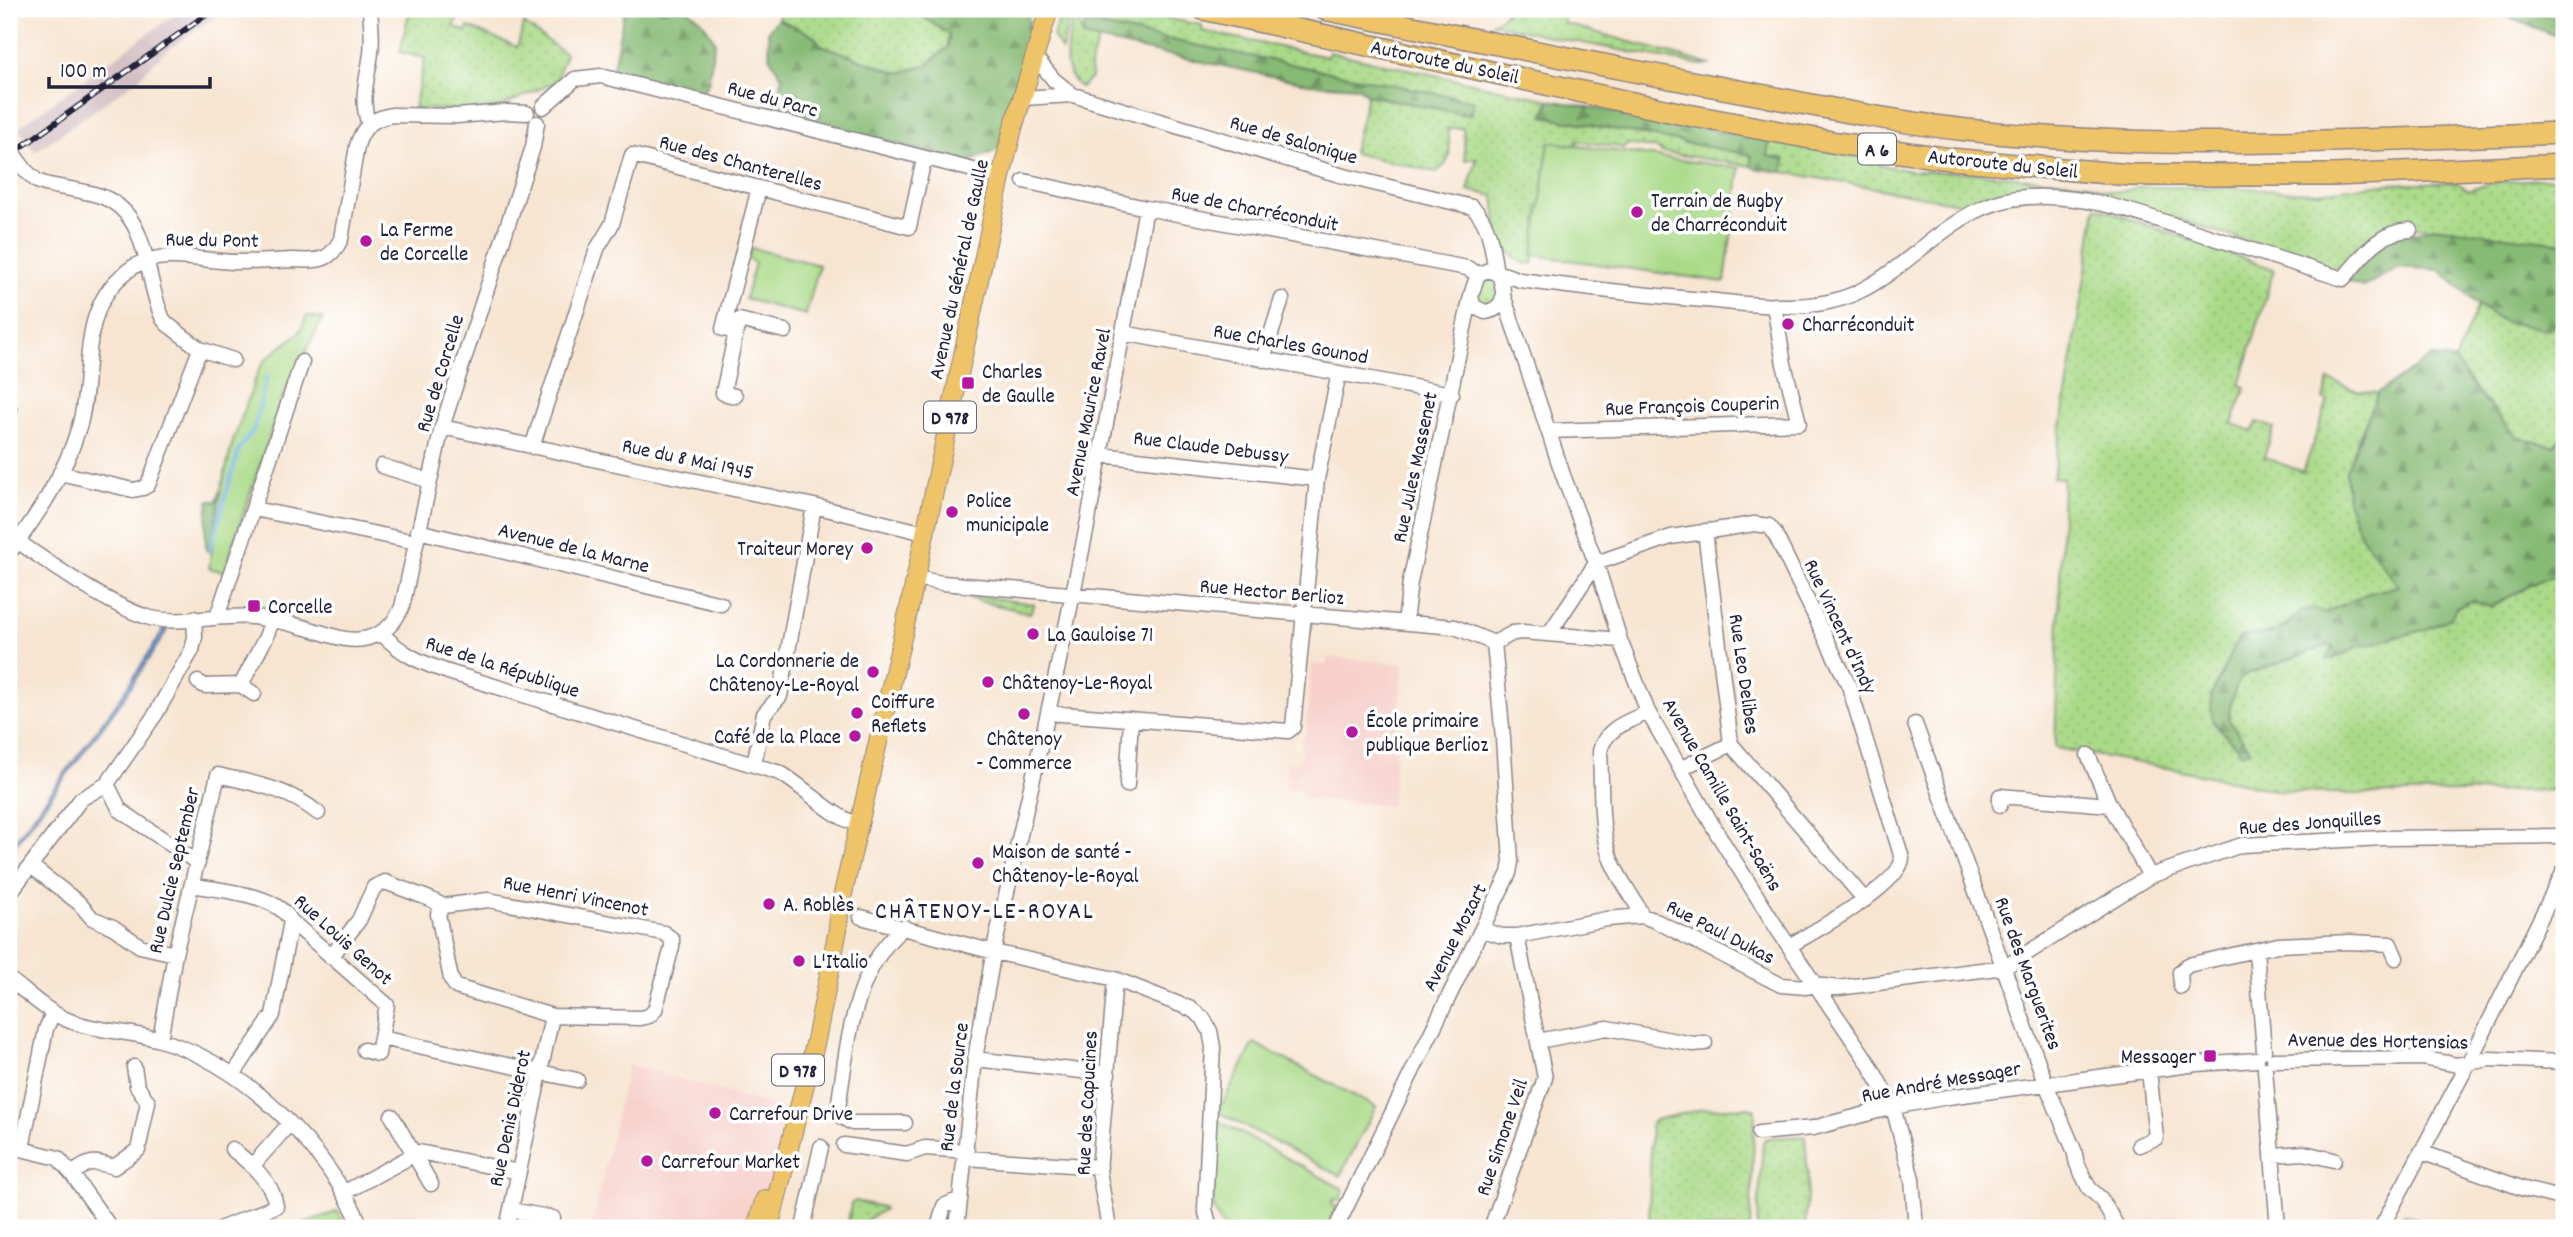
<svg xmlns="http://www.w3.org/2000/svg" width="2573" height="1237" font-family="Dekko,sans-serif">
  <style>
    .built { fill: #f7d0cb }
    .railway { fill: #d2bec2 }
    .grass { fill: url(#grass-dots); stroke: #667e62; stroke-width: 2 }
    .forest { fill: url(#forest-firs); stroke: #546e58; stroke-width: 2 }
    .park { fill: #aada88; stroke: #667e62; stroke-width: 2 }
    .water { fill: url(#water-waves); stroke: #526c96; stroke-width: 2 }
    .lines { fill: none; stroke-linecap: round; stroke-linejoin: round }
    .stream { stroke: #81b7f0; stroke-width: 3.5 }
    .minor-casing { stroke: #8c8486; stroke-width: 17 }
    .major-casing { stroke: #8c8486; stroke-width: 20 }
    .highway-casing { stroke: #8c8486; stroke-width: 24 }
    .minor { stroke: #fff; stroke-width: 14 }
    .major { stroke: #efc469; stroke-width: 18 }
    .highway { stroke: #efc469; stroke-width: 21 }
    .rail-casing { stroke: #22223b; stroke-width: 6 }
    .rail { stroke: #fff; stroke-width: 3.5; stroke-dasharray: 10; stroke-linecap: butt }
    .minor-bridge-casing { stroke: #8c8486; stroke-width: 17; stroke-linecap: butt }
    .minor-bridge { stroke: #fff; stroke-width: 14 }
    .poi-dot { fill: #b5179e; stroke: #fff; stroke-width: 2.5 }
    .labels { text-anchor: middle; stroke-width: 7; stroke-linejoin: round; paint-order: stroke }
    .shield { fill: #fff; stroke: #646476; stroke-width: 2 }
    .shield-label { font-size: 19px; font-weight: bold; fill: #22223b }
    .street-label { font-size: 21px; fill: #22223b; stroke: #fff }
    .poi-label { font-size: 21px; fill: #22223b; stroke: #fff; text-anchor: start }
    .quarter-label { font-size: 24px; letter-spacing: 2px; fill: #22223b; stroke: #fff }
  </style>
  <defs>
    <pattern id="grass-dots" width="8" height="8" patternUnits="userSpaceOnUse" patternTransform="scale(1.75)"><rect width="8" height="8" fill="#aada88"/><path d="M2 2h.1M6 6h.1" fill="none" stroke="#92bb76" stroke-width="1.8" stroke-linecap="round"/></pattern>
    <pattern id="forest-firs" width="22" height="20" patternUnits="userSpaceOnUse" patternTransform="scale(1.75)"><rect width="22" height="20" fill="#87ba74"/><path d="M5 1l3.5 6h-7zM16 11l3.5 6h-7z" fill="#6e9760"/></pattern>
    <pattern id="water-waves" width="16" height="10" patternUnits="userSpaceOnUse" patternTransform="scale(1.75)"><rect width="16" height="10" fill="#81b7f0"/><path d="M0 5q4-4 8 0t8 0" fill="none" stroke="#6994c4"/></pattern>
  </defs>
  <rect width="100%" height="100%" fill="#fff"/>
  <filter id="ink" filterUnits="userSpaceOnUse"><feTurbulence type="fractalNoise" baseFrequency=".0143" numOctaves="2"/><feDisplacementMap in="SourceGraphic" scale="14" xChannelSelector="R" yChannelSelector="G"/><feConvolveMatrix kernelMatrix="1 2 1 2 8 2 1 2 1" color-interpolation-filters="sRGB"/></filter>
  <filter id="wash" filterUnits="userSpaceOnUse"><feTurbulence type="fractalNoise" baseFrequency=".00686" numOctaves="4" result="noise"/><feDisplacementMap in="SourceGraphic" scale="28" xChannelSelector="R" yChannelSelector="G"/><feGaussianBlur stdDeviation="1.57" result="paint"/><feColorMatrix in="noise" values="0 0 0 0 0 0 0 0 0 0 0 0 0 0 0 0 0 1.4 0 .05"/><feComposite in="paint" operator="in"/></filter>
  <g filter="url(#wash)">
    <rect width="100%" height="100%" fill="#f7e5d1"/>
    <!-- built -->
    <path class="built" d="M1328,657L1404,664L1391,806L1301,798V786L1292,790L1285,789L1286,764L1300,761L1302,739L1306,734L1312,664L1327,665Z
      M628,1064L792,1111L756,1228H591Z"/>
    <!-- railway -->
    <path class="railway" d="M182,9H226L163,53L137,80L35,152L18,128Z"/>
    <!-- grass -->
    <path class="grass" d="M410,9H439L459,16L453,26L466,32L468,27L517,47L524,24L566,54L555,82L502,106L474,110L414,109L425,58L400,52Z
      M780,9H911L949,34L948,47L926,66L898,73L821,45L813,35L778,19Z
      M1062,9H1068V19L1062,50L1053,36Z
      M1072,9H1118L1202,25V31L1327,57L1329,52L1550,100L1543,116L1752,155L1751,166L1660,152V149L1626,144L1625,148L1577,141L1576,145L1549,142L1533,264L1522,263L1499,244L1494,196L1468,190L1477,158L1465,160L1463,128H1448C1449,148 1455,161 1436,172L1353,153L1367,95L1469,115L1473,101L1081,22L1079,28L1084,30L1082,37L1098,40L1090,66L1091,78L1081,88C1053,67 1074,38 1072,9Z
      M1507,9H1566L1563,23L1711,65H1699L1562,39L1492,23L1504,15Z
      M1770,140L1878,160L1879,165L1912,171L1963,172L2085,183C2101,190 2120,196 2136,187L2249,188L2278,191L2316,192L2384,184L2456,182L2469,191L2490,183L2564,177V243L2400,225C2383,230 2367,237 2354,250C2347,257 2344,266 2334,270L2182,220L2084,193L2057,191L1975,206L1783,172L1785,159L1767,156Z
      M2096,207L2274,269L2240,385L2246,387L2232,424L2253,431L2257,422L2274,428L2264,457L2303,472L2328,401L2323,399L2329,380L2358,391L2378,393L2357,442L2360,534L2399,586L2366,594L2325,613L2304,610L2278,631L2239,637L2212,720L2242,752L2250,750L2228,719C2231,703 2233,683 2247,674L2328,645L2334,648L2333,659L2357,647L2385,640L2471,601L2491,607L2538,581L2564,574V790L2357,794L2279,791L2190,772L2055,748L2063,478L2053,477Z
      M1484,275L1496,280L1499,297L1491,307L1478,302L1476,298Z
      M2564,301V434L2554,446L2518,438L2477,392L2455,361L2478,305L2504,322L2561,317Z
      M955,593L1034,604L1030,613L954,595Z
      M1748,1107L1755,1110L1750,1228H1649L1651,1125L1655,1120L1703,1109Z
      M1805,1136L1808,1177L1805,1228H1757L1763,1143L1766,1138Z
      M855,1201L882,1207L884,1209L861,1224L860,1228H852L848,1223L851,1204Z"/>
    <!-- forest -->
    <path class="forest" d="M625,9H687L701,20L715,41L708,83L701,94L612,72Z
      M911,9H1025L1028,14L1031,41L997,150L969,162L778,114L782,77L770,58L768,31L778,19L813,35L821,45L898,73L926,66L948,47L949,34Z
      M2487,9H2534L2564,20V39Z
      M1085,23L1474,101L1470,115L1367,95L1359,87L1310,84L1082,37Z
      M1550,100L1770,140L1767,156L1785,159L1783,172L1754,168L1751,166V155L1543,116Z
      M2432,227L2564,243V301L2561,317L2550,330L2504,322L2478,305L2440,270L2399,267L2363,287L2347,281C2355,270 2382,242 2393,237C2405,232 2416,236 2432,227Z
      M2432,356L2455,361L2477,392L2518,438L2554,446L2564,434V574L2538,581L2491,607L2471,601L2456,607L2451,618L2424,630L2357,647L2333,659L2327,658L2334,648L2328,645L2247,674C2233,683 2231,703 2228,719L2250,749L2242,753L2212,720L2211,696L2239,637C2251,635 2266,635 2278,631C2298,622 2299,600 2325,613L2366,594L2398,586L2360,534L2348,503L2346,471L2378,393Z
      M221,490L224,493L216,553L207,551L205,537L209,500L216,502Z"/>
    <!-- park -->
    <path class="park" d="M1549,142L1740,168L1725,282L1533,255Z
      M751,248L819,265L806,315L745,299L755,263L748,259Z
      M307,316L323,318L283,396L224,572L209,568L221,490L232,444L258,372L265,360L299,333Z
      M1254,1043L1376,1107L1340,1176L1218,1112Z
      M1217,1120L1343,1189L1340,1201L1334,1199L1331,1204L1337,1207L1329,1228H1226C1218,1222 1215,1214 1213,1204Z
      M338,1211L346,1228H304L303,1224Z
      M2404,1213L2438,1227L2441,1228H2397Z"/>
    <!-- water -->
    <path class="water" d="M164,629H168L123,699L9,853V849L121,697Z"/>
    <g class="lines">
      <!-- stream -->
      <path class="stream" d="M210,550L239,449L254,429L267,377"/>
    </g>
  </g>
  <g filter="url(#ink)">
    <g class="lines">
      <!-- minor casing -->
      <g class="minor-casing">
        <path id="minor" d="M1035,57L1054,80L1073,95
          M1022,98L1073,95L1340,175L1472,207C1491,224 1492,249 1496,273
          M543,107L575,79L601,76L1001,177
          M369,124C359,99 368,78 371,53C373,38 371,24 370,9
          M26,171L37,181L45,184C64,189 85,190 103,197C151,216 144,279 163,319L167,324L200,349L148,485L143,488L133,490L60,473
          M1024,181L1146,208L1467,268L1478,274
          M1489,270L1499,275C1505,291 1507,309 1485,312L1473,306L1471,295L1478,274Z
          M1499,275L1503,274L1520,280C1581,288 1642,295 1704,300C1754,304 1813,315 1860,291C1918,262 1958,200 2028,197C2087,194 2138,213 2192,231C2243,247 2293,263 2343,279C2363,256 2377,232 2410,230
          M1504,298L1563,475L1596,563L1620,640L1648,712L1717,833L1780,933L1868,1062L1893,1107L1912,1179L1916,1228
          M736,332L739,320L785,331
          M1123,333L1452,394
          M200,349L233,360
          M1263,360L1282,299
          M735,396L723,393L736,332L723,329L759,188
          M9,412L10,411
          M442,427L814,506L925,533
          M1550,431L1799,423L1784,364L1774,305
          M532,447L597,249L612,224L632,155L909,227L924,159
          M1101,455L1317,479
          M382,466L430,481
          M254,509L416,542
          M418,531L721,604
          M1705,531L1731,744L1865,900
          M17,541C54,566 105,603 147,617C176,626 221,614 253,617C271,619 289,623 306,628C327,633 346,644 368,638C386,633 395,622 402,607L442,427L533,147L537,123
          M9,553C38,515 65,474 79,427C96,370 74,307 133,267C161,248 207,262 238,262C256,262 274,261 292,260C302,260 314,262 324,258C332,255 337,247 341,239L357,146C362,127 373,118 392,115L457,116L506,112L527,113
          M915,578L942,583L1455,627L1494,643L1513,633L1523,632L1620,640
          M220,616L219,611L302,362
          M1405,622L1410,582L1470,300
          M381,633C403,655 419,662 448,672L780,773C805,787 834,819 860,825
          M1549,634L1596,563L1671,537L1754,524L1769,526L1774,532L1849,686L1902,858C1902,884 1813,932 1789,946
          M198,682L205,686L241,685L266,637L272,620
          M241,685L254,694
          M1048,713L1288,731L1293,727L1317,479L1339,373
          M1915,724L2046,1084L2074,1150L2077,1164L2089,1188L2101,1199L2118,1228
          M2088,755L2110,805L2150,876
          M754,764L764,714L780,696L814,506
          M1680,769L1731,744
          M107,784L120,810L198,863
          M1127,785L1131,719
          M2000,805V796L2110,805
          M31,866L79,903L92,918L113,927L140,946L175,954
          M192,885C221,891 276,893 291,921L387,1005L378,1054L364,1050
          M9,894L81,799L107,784L155,715L192,650L195,637L194,618
          M1642,916C1633,894 1616,877 1609,854C1599,825 1602,782 1600,751C1606,727 1628,722 1648,712
          M861,917L994,952L1115,979L1191,1009L1203,1018L1210,1031L1213,1047L1205,1209L1210,1228
          M904,927C852,970 848,1045 838,1108L840,1116L852,1123H905
          M1483,930L1502,936H1517L1607,919L1642,916L1656,921L1781,985L1806,987L1816,985L1838,988L2005,967L2150,876L2242,845L2384,838L2564,836
          M2256,951L2264,1051
          M331,957L359,920L374,887L385,882L430,899L443,906L488,900L664,933L672,939V947L655,1010L649,1016L640,1018L552,1016L456,987L451,979L438,914L443,906
          M9,979C28,993 48,1013 70,1021C98,1032 131,1031 160,1040C246,1065 327,1148 362,1228
          M2181,987L2180,972L2188,965L2278,945L2350,942L2390,944L2396,958
          M381,1038L577,1080
          M160,1040L175,954L218,775C255,784 287,788 318,813
          M1538,1041L1607,1028L1693,1044L1705,1043
          M975,1059L1108,1074
          M2274,1060L2423,1058L2457,1065L2490,1059L2564,1062
          M2265,1069L2278,1228
          M233,1075L273,1015L291,921
          M392,1116L431,1184
          M1759,1133L1813,1128L1893,1107L1948,1097L2197,1064L2257,1060
          M844,1145L907,1154L925,1148L967,1151
          M2139,1145L2156,1138L2149,1070
          M9,1146L58,1158L72,1174L107,1223V1228
          M22,1148L46,1029L53,1013
          M2421,1152L2524,1189L2564,1199
          M2273,1155L2304,1153L2334,1160
          M966,1158L1100,1167
          M253,1165L290,1123
          M72,1174C90,1160 93,1161 114,1167L138,1150L148,1102L137,1086L134,1067
          M345,1192L419,1152L519,1172
          M511,1210L553,1218
          M222,1228L276,1206C273,1182 250,1163 232,1149
          M507,1228L552,1016
          M803,1228L821,1147
          M938,1228L944,1206L960,1199
          M957,1228L975,1059L995,944L1048,713L1086,531L1146,208
          M1109,1228L1099,1171L1115,979
          M1336,1228L1509,873L1511,862L1503,738L1494,643
          M1491,1228L1545,1078L1517,936
          M2381,1228L2468,1064L2564,871"/>
      </g>
      <!-- major casing -->
      <g class="major-casing">
        <path id="major" d="M756,1228L765,1199
          M769,1228L816,1040L838,929L839,911L912,595L1001,177L1013,128L1049,9"/>
      </g>
      <!-- highway casing -->
      <g class="highway-casing">
        <path id="highway" d="M1203,9L1683,114L1837,143L1950,159L2130,175H2334L2564,165
          M1324,9C1466,38 1608,67 1750,93C1822,107 1895,122 1967,130C2166,152 2365,140 2564,133"/>
      </g>
      <!-- minor -->
      <use href="#minor" class="minor"/>
      <!-- major -->
      <use href="#major" class="major"/>
      <!-- highway -->
      <use href="#highway" class="highway"/>
      <!-- rail casing -->
      <g class="rail-casing">
        <path id="rail" d="M9,156L214,9"/>
      </g>
      <!-- rail -->
      <use href="#rail" class="rail"/>
      <!-- minor-bridge casing -->
      <g class="minor-bridge-casing">
        <path id="minor-bridge" d="M9,148L26,171"/>
      </g>
      <!-- minor-bridge -->
      <use href="#minor-bridge" class="minor-bridge"/>
    </g>
  </g>
  <!-- markers -->
  <g class="poi-dot">
    <circle cx="1637" cy="212" r="7"/>
    <circle cx="366" cy="241" r="7"/>
    <circle cx="1788" cy="324" r="7"/>
    <rect x="961" y="376" width="14" height="14" rx="3.5"/>
    <circle cx="952" cy="512" r="7"/>
    <circle cx="867" cy="548" r="7"/>
    <rect x="247" y="599" width="14" height="14" rx="3.5"/>
    <circle cx="1033" cy="634" r="7"/>
    <circle cx="873" cy="672" r="7"/>
    <circle cx="988" cy="682" r="7"/>
    <circle cx="857" cy="713" r="7"/>
    <circle cx="1024" cy="714" r="7"/>
    <circle cx="1352" cy="732" r="7"/>
    <circle cx="855" cy="736" r="7"/>
    <circle cx="978" cy="863" r="7"/>
    <circle cx="769" cy="904" r="7"/>
    <circle cx="799" cy="961" r="7"/>
    <rect x="2203" y="1049" width="14" height="14" rx="3.5"/>
    <circle cx="715" cy="1113" r="7"/>
    <circle cx="647" cy="1161" r="7"/>
  </g>
  <g class="labels">
    <!-- shield labels -->
    <g class="shield">
      <rect x="1858" y="133.5" width="38" height="31" rx="5"/>
      <rect x="924" y="401.5" width="52" height="31" rx="5"/>
      <rect x="772" y="1054.5" width="52" height="31" rx="5"/>
    </g>
    <g class="shield-label">
      <text x="1877" y="156">A 6</text>
      <text x="950" y="424">D 978</text>
      <text x="798" y="1077">D 978</text>
    </g>
    <!-- street labels -->
    <g class="street-label">
      <text transform="translate(1445 61) rotate(12)" y="7">Autoroute du Soleil</text>
      <text transform="translate(773 98) rotate(15)" y="7">Rue du Parc</text>
      <text transform="translate(1294 139) rotate(16)" y="7">Rue de Salonique</text>
      <text transform="translate(741 162) rotate(15)" y="7">Rue des Chanterelles</text>
      <text transform="translate(2003 163) rotate(6)" y="7">Autoroute du Soleil</text>
      <text transform="translate(1255 208) rotate(11)" y="7">Rue de Charréconduit</text>
      <text transform="translate(212 239) rotate(1)" y="7">Rue du Pont</text>
      <text transform="translate(958 269) rotate(-78)" y="7">Avenue du Général de Gaulle</text>
      <text transform="translate(1291 343) rotate(10)" y="7">Rue Charles Gounod</text>
      <text transform="translate(439 373) rotate(-73)" y="7">Rue de Corcelle</text>
      <text transform="translate(1692 405) rotate(-2)" y="7">Rue François Couperin</text>
      <text transform="translate(1087 412) rotate(-79)" y="7">Avenue Maurice Ravel</text>
      <text transform="translate(1211 446) rotate(7)" y="7">Rue Claude Debussy</text>
      <text transform="translate(688 458) rotate(12)" y="7">Rue du 8 Mai 1945</text>
      <text transform="translate(1414 467) rotate(-78)" y="7">Rue Jules Massenet</text>
      <text transform="translate(574 547) rotate(14)" y="7">Avenue de la Marne</text>
      <text transform="translate(1272 591) rotate(5)" y="7">Rue Hector Berlioz</text>
      <text transform="translate(1841 626) rotate(65)" y="7">Rue Vincent d'Indy</text>
      <text transform="translate(503 666) rotate(18)" y="7">Rue de la République</text>
      <text transform="translate(1745 674) rotate(82)" y="7">Rue Leo Delibes</text>
      <text transform="translate(1723 794) rotate(60)" y="7">Avenue Camille Saint-Saëns</text>
      <text transform="translate(2310 822) rotate(-4)" y="7">Rue des Jonquilles</text>
      <text transform="translate(173 870) rotate(-77)" y="7">Rue Dulcie September</text>
      <text transform="translate(576 895) rotate(11)" y="7">Rue Henri Vincenot</text>
      <text transform="translate(1721 931) rotate(27)" y="7">Rue Paul Dukas</text>
      <text transform="translate(1454 937) rotate(-63)" y="7">Avenue Mozart</text>
      <text transform="translate(344 939) rotate(42)" y="7">Rue Louis Genot</text>
      <text transform="translate(2029 973) rotate(70)" y="7">Rue des Marguerites</text>
      <text transform="translate(2378 1040) rotate(1)" y="7">Avenue des Hortensias</text>
      <text transform="translate(1941 1081) rotate(-10)" y="7">Rue André Messager</text>
      <text transform="translate(953 1087) rotate(-83)" y="7">Rue de la Source</text>
      <text transform="translate(1086 1103) rotate(-87)" y="7">Rue des Capucines</text>
      <text transform="translate(509 1118) rotate(-78)" y="7">Rue Denis Diderot</text>
      <text transform="translate(1501 1137) rotate(-71)" y="7">Rue Simone Veil</text>
    </g>
    <!-- poi labels -->
    <g class="poi-label">
      <text x="1651" y="207">Terrain de Rugby<tspan x="1651" dy="24">de Charréconduit</tspan></text>
      <text x="380" y="236">La Ferme<tspan x="380" dy="24">de Corcelle</tspan></text>
      <text x="1802" y="331">Charréconduit</text>
      <text x="982" y="378">Charles<tspan x="982" dy="24">de Gaulle</tspan></text>
      <text x="966" y="507">Police<tspan x="966" dy="24">municipale</tspan></text>
      <text x="853" y="555" text-anchor="end">Traiteur Morey</text>
      <text x="268" y="613">Corcelle</text>
      <text x="1047" y="641">La Gauloise 71</text>
      <text x="859" y="667" text-anchor="end">La Cordonnerie de<tspan x="859" dy="24">Châtenoy-Le-Royal</tspan></text>
      <text x="1002" y="689">Châtenoy-Le-Royal</text>
      <text x="871" y="708">Coiffure<tspan x="871" dy="24">Reflets</tspan></text>
      <text x="1366" y="727">École primaire<tspan x="1366" dy="24">publique Berlioz</tspan></text>
      <text x="841" y="743" text-anchor="end">Café de la Place</text>
      <text x="1024" y="745" text-anchor="middle">Châtenoy<tspan x="1024" dy="24">- Commerce</tspan></text>
      <text x="992" y="858">Maison de santé -<tspan x="992" dy="24">Châtenoy-le-Royal</tspan></text>
      <text x="783" y="911">A. Roblès</text>
      <text x="813" y="968">L'Italio</text>
      <text x="2196" y="1063" text-anchor="end">Messager</text>
      <text x="729" y="1120">Carrefour Drive</text>
      <text x="661" y="1168">Carrefour Market</text>
    </g>
    <!-- quarter labels -->
    <g class="quarter-label">
      <text x="985" y="918">CHÂTENOY-LE-ROYAL</text>
    </g>
  </g>
  <!-- margin -->
  <rect width="2573" height="1237" fill="none" stroke="#fff" stroke-width="35"/>
  <!-- scale -->
  <path d="M49 77v10h161v-10" fill="none" stroke="#22223b" stroke-width="3.5"/>
  <text x="60" y="77" font-size="21" fill="#22223b" stroke="#ffffff" stroke-width="5" paint-order="stroke">100 m</text>
</svg>
